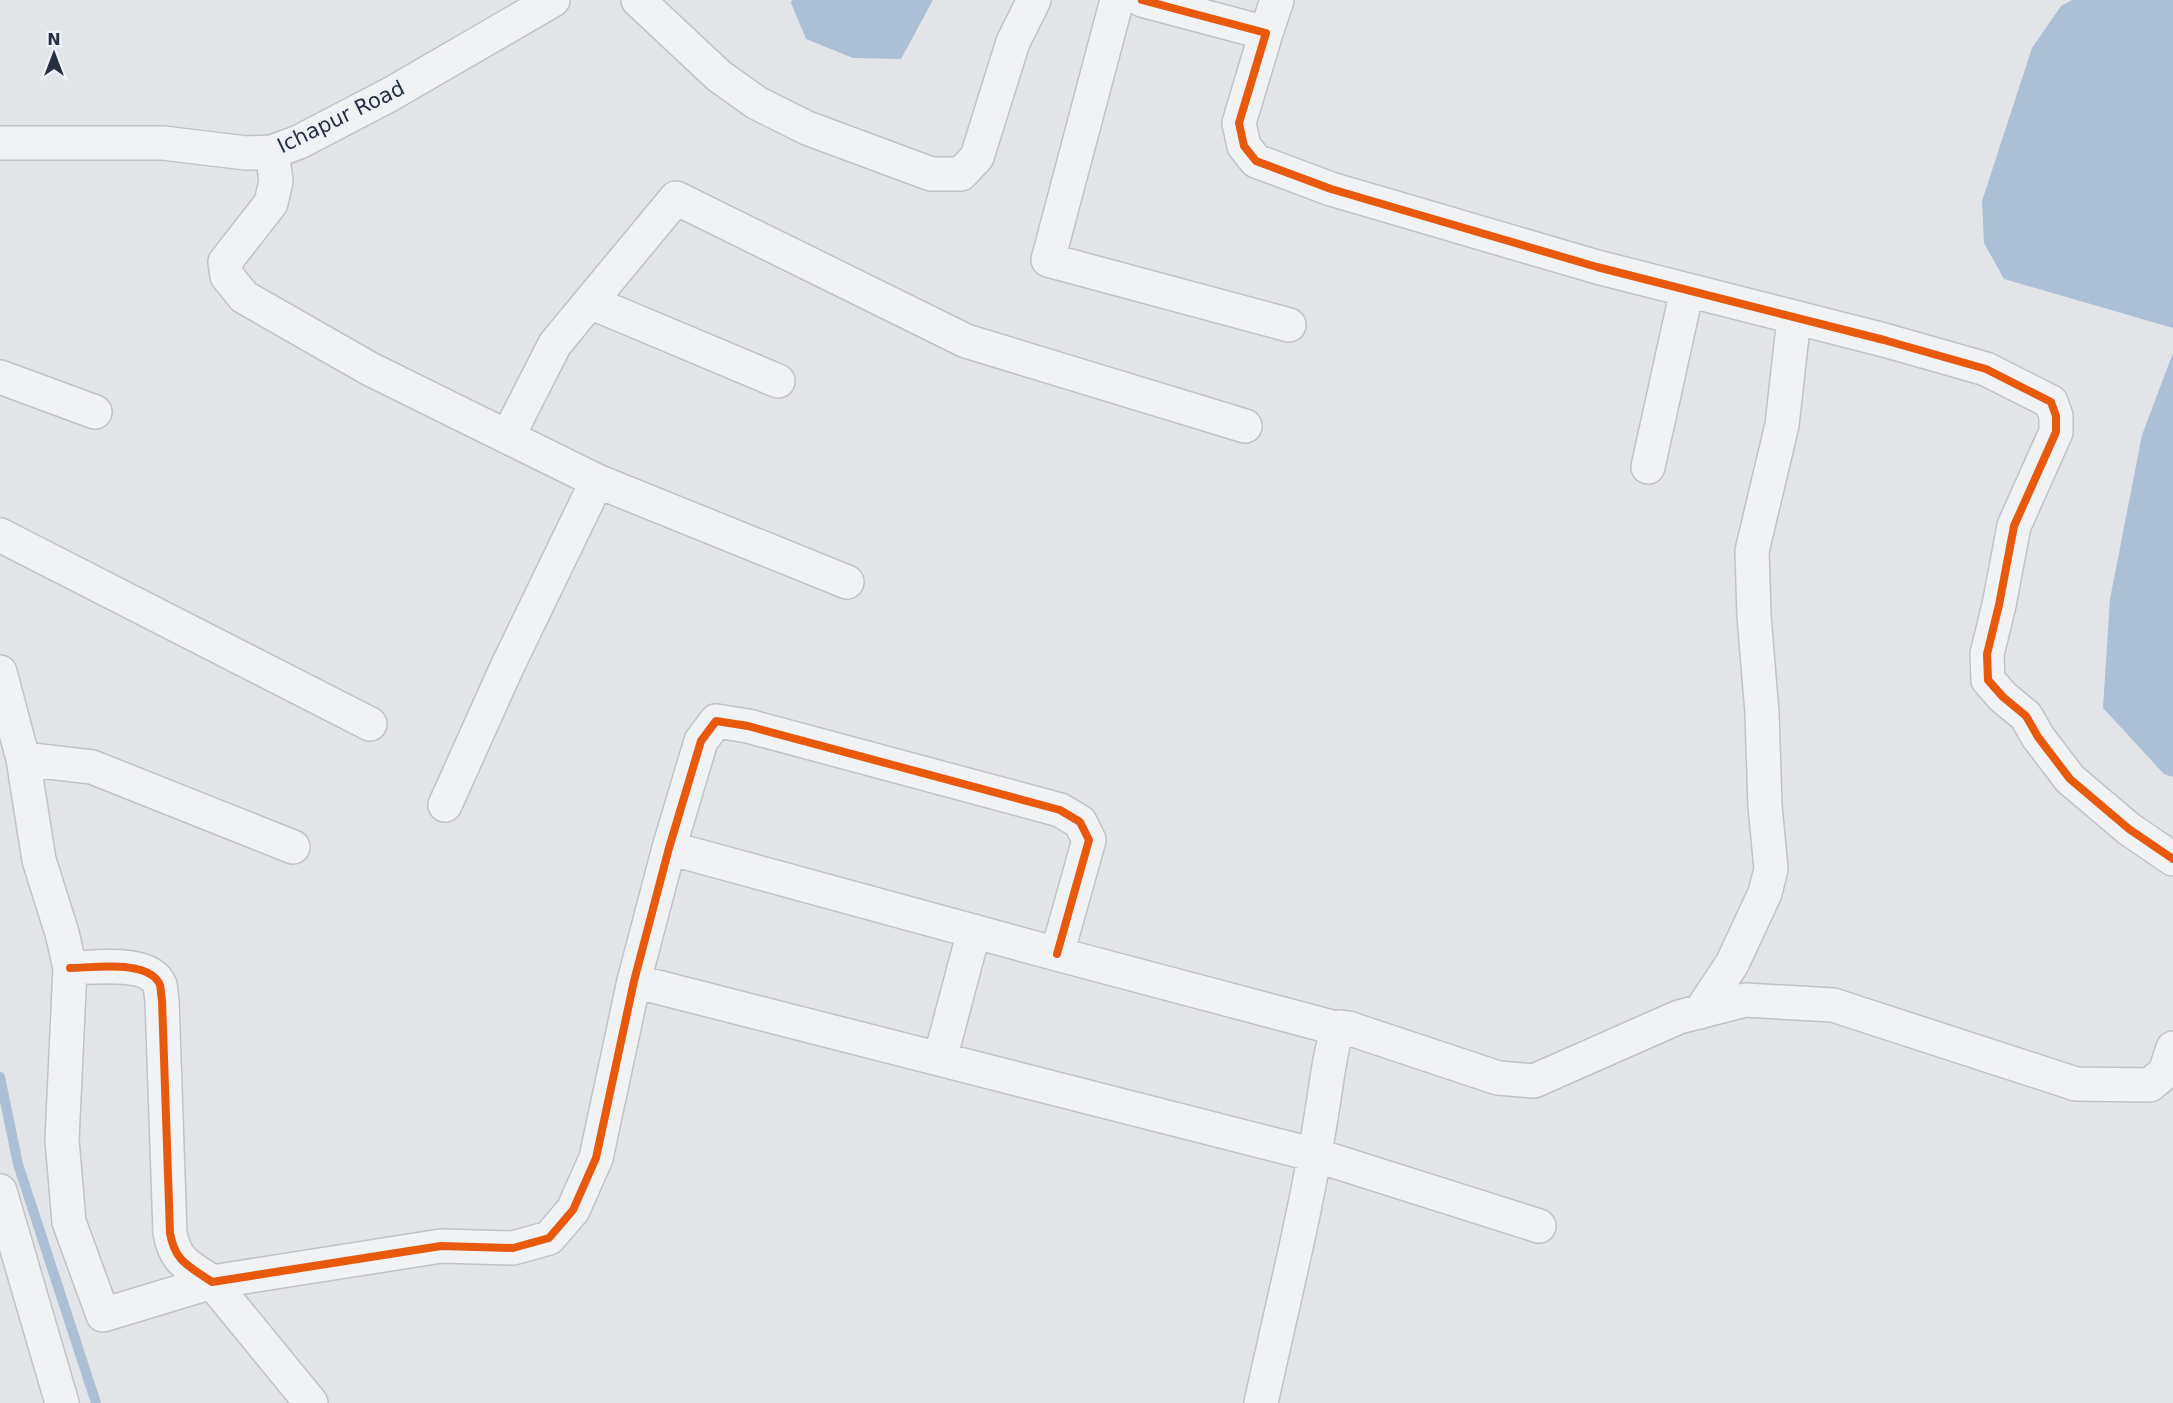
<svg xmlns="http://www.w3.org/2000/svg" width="2173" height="1403" font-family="'DejaVu Sans',sans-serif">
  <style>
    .water { fill: #adbfd5 }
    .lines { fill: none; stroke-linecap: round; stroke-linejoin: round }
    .stream { stroke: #adbfd5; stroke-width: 10 }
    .minor-casing { stroke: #c0c2c5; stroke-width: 36 }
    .minor { stroke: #f1f2f4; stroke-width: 33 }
    .cycleway-casing { stroke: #eff2f7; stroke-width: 11 }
    .cycleway { stroke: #e8590c; stroke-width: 8 }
    .labels { text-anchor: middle; stroke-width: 5; stroke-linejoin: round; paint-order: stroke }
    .street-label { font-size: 21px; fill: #263042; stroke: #eff2f7 }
  </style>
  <rect width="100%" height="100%" fill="#e2e4e7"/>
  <!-- water -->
  <path class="water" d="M792,0H933L901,59L853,58L806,39L791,3Z
    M2072,0H2173V328L2004,279L1984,243L1982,201L2032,48L2061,6Z
    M2173,353V777L2164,774L2103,708L2110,599L2142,435Z"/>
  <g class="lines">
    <!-- stream -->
    <path class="stream" d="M0,1077L18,1164L96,1403"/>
    <!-- minor casing -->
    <g class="minor-casing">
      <path id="minor" d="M638,0L719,76L757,103L807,128L931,174H961L977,157L1013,42L1034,0
        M1117,0L1048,260L1289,325
        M1142,0L1266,33L1239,123L1244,146L1256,161L1331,189L1597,267L1884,340L1986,369L2051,402L2056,416V432L2014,526L1999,605L1987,654L1988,680L2003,697L2026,716L2038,737L2070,779L2129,829L2173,859
        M1266,33L1277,0
        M0,143H163L246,153L272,152L299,142L391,94L553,0
        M272,152L276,181L271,203L225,262L227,276L244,297L370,369L597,481L847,582
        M590,302L778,381
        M0,377L95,412
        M508,436L555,344L676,198L966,341L1245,426
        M1648,467L1687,290
        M0,535L370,724
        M0,672L23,759L39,860L62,933L70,968L62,1140L69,1222L103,1315L212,1282L311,1403
        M23,759L92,767L293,847
        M445,805L507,667L597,481
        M669,848L1057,954L1339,1029
        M70,968C93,968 149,959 160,985C161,989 161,996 162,1000L170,1233C175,1262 189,1266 212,1282L441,1246L513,1248L549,1238L573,1210L596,1158L634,981L669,848L701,741L716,721L748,726L1060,810L1080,822L1089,840L1057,954
        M634,981L1315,1155L1539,1226
        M1700,1012L1732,964L1765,893L1771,869L1765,806L1762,713L1754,616L1752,551L1782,425L1794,318
        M940,1059L974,931
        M0,1191L62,1403
        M1261,1403C1282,1306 1307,1209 1322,1111C1325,1095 1331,1037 1341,1027L1348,1028L1498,1078L1534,1081L1679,1017L1745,1000L1833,1005L2076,1084L2150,1085L2165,1072L2173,1048"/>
    </g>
    <!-- minor -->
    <use href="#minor" class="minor"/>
    <!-- cycleway casing -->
    <g class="cycleway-casing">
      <path id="cycleway" d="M1142,0L1266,33L1239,123L1244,146L1256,161L1331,189L1597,267L1884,340L1986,369L2051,402L2056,416V432L2014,526L1999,605L1987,654L1988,680L2003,697L2026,716L2038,737L2070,779L2129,829L2173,859
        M70,968C93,968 149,959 160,985C161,989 161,996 162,1000L170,1233C175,1262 189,1266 212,1282L441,1246L513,1248L549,1238L573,1210L596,1158L634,981L669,848L701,741L716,721L748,726L1060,810L1080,822L1089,840L1057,954"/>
    </g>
    <!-- cycleway -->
    <use href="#cycleway" class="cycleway"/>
  </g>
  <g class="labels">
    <!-- street labels -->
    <g class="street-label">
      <text transform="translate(341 117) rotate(-26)" y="7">Ichapur Road</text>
    </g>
  </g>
  <!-- north arrow -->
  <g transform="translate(54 54)" stroke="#eff2f7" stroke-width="4.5" paint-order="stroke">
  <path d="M0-4.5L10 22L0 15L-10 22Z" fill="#263042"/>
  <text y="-9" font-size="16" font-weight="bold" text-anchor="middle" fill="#263042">N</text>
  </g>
</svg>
